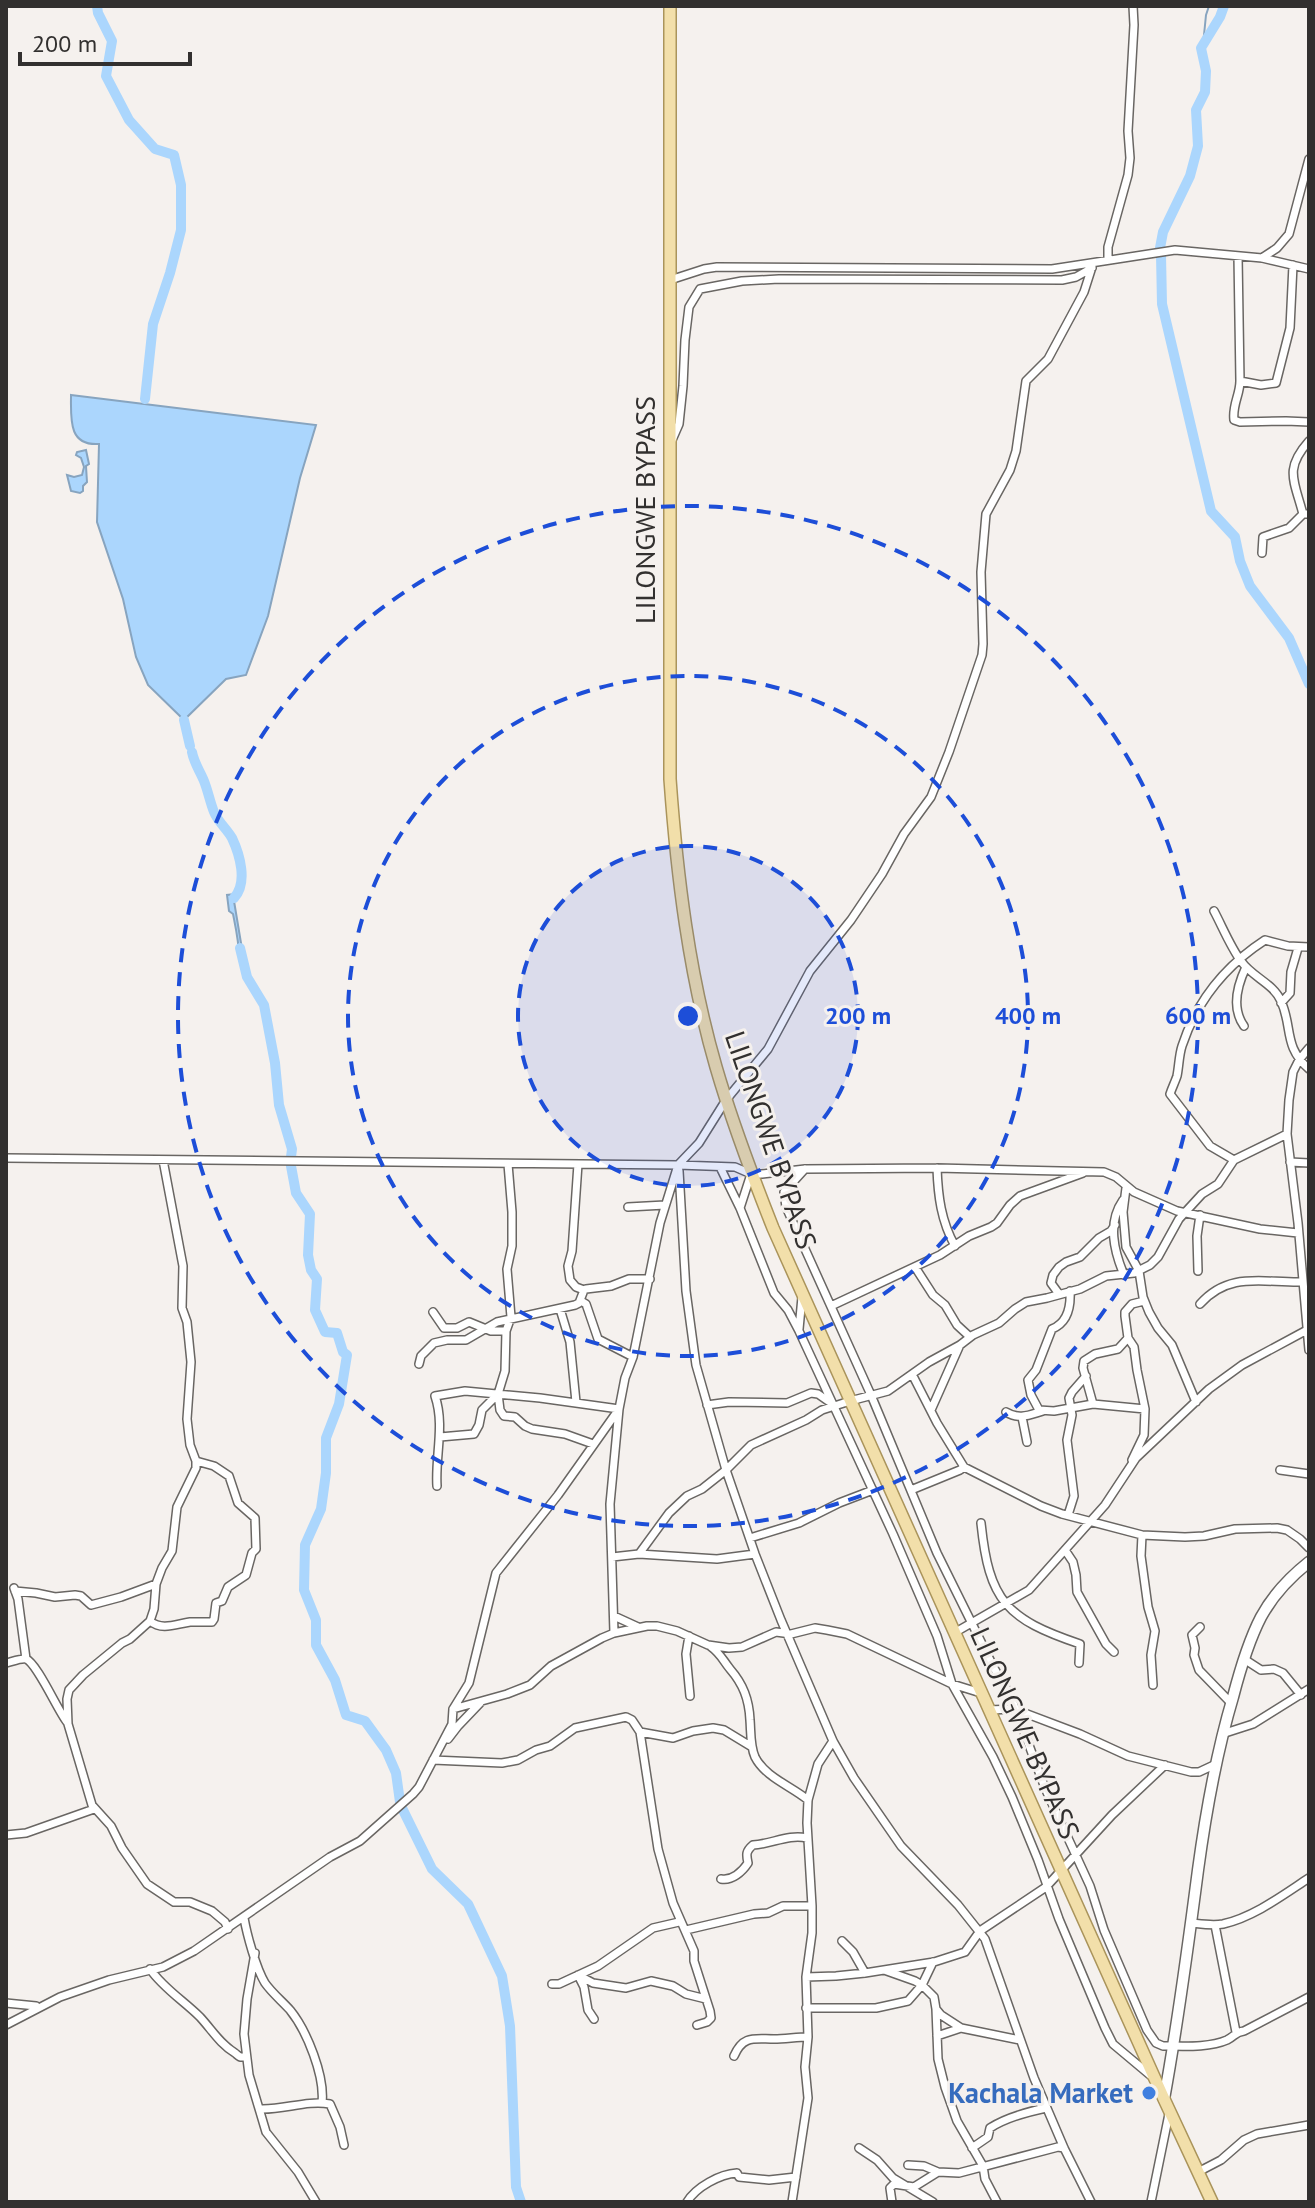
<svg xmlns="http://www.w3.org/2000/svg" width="1315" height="2208" font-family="'PT Sans',sans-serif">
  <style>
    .water { fill: #abd6fd; stroke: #87a4bf; stroke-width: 2 }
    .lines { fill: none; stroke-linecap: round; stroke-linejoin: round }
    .stream { stroke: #87a4bf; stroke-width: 2 }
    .river { stroke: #abd6fd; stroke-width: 10 }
    .street-casing { stroke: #696663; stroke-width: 10 }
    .secondary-casing { stroke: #696663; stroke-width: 13 }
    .primary-casing { stroke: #aa945b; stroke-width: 14 }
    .street { stroke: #fff; stroke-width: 7 }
    .secondary { stroke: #fff; stroke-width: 10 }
    .primary { stroke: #f2dfaa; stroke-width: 11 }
    .ring { fill: none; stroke: #1d4ed8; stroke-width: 4; stroke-dasharray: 14 10 }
    .shop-dot { fill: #3f7fe0; stroke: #f5f1ee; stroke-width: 3 }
    .labels { text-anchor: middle; stroke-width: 6; stroke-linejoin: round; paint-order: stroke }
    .street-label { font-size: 28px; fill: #32302f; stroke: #f5f1ee }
    .shop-label { font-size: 28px; font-weight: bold; fill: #366cbe; stroke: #f5f1ee; text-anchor: end }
    .centre { fill: #1d4ed8; stroke: #f5f1ee; stroke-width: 4 }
    .ring-label { font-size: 24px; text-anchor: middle; font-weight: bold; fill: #1d4ed8; stroke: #f5f1ee; stroke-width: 6; stroke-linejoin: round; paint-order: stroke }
  </style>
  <rect width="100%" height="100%" fill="#f5f1ee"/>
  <!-- water -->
  <path class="water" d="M71,395L316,425L300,478L268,616L246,675L226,679L184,720L148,685L136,657L123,599L97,522L99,444C68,446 71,419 71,395Z
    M86,450L89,464L86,466L87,482L83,486V491L80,493L71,491L67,475L74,477L82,475L84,467L81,458L76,455L77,452Z
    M240,884V895L234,901L244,961H241L239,957C239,942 236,929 233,914L229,911L227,895L236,894Z"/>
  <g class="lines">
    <!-- stream -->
    <path class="stream" d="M1203,45L1206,15L1209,6"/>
    <!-- river -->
    <path class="river" d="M97,6L98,13L112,41L106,76L129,120L155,149L174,155L181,185V230L170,273L153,324L145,399
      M1160,248L1163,232L1190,176L1198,146L1196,110L1205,92L1206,71L1201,48L1220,17L1224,6
      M1161,255L1162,304L1211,511L1235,537L1240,561L1250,586L1289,638L1309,684
      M184,720L190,746
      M192,752C194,763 200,771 204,781C208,791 210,802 214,812C218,822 227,829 232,838C240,855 248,883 234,898
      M240,948L247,977L264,1005L275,1063L279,1105L292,1149L291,1157
      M291,1166L296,1193L310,1214L308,1255L311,1270L317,1279L315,1310L325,1332L337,1333L343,1352L347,1355L339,1404L326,1438V1473L321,1509L305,1545L304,1590L316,1620V1645L335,1680L346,1715L365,1721L386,1750L396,1773L400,1802
      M402,1808L432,1869L468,1904L502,1976L510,2026L516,2187L521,2202"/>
    <!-- street casing -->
    <g class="street-casing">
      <path id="street" d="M1238,256L1240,381C1240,395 1232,405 1234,420L1240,422L1286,421L1309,422
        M1262,258L1277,248L1289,234L1309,159
        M1108,259V247L1128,175L1130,158L1128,131L1134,25L1133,6
        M670,280L704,269L717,267L1052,269L1175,250L1262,258L1309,269
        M1240,381L1261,385L1276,383L1290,328L1293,265
        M672,440L679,424L683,386L685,340L689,307L700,289L742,281L779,279L1062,280L1076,277L1092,268
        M1309,441C1284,469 1294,480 1303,514H1309
        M1262,553L1263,537L1289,528L1303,514
        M1214,911C1222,926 1231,948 1241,961C1252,977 1273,983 1281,1001C1293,1028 1283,1046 1309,1069
        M1281,1003L1290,993L1291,972L1298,948
        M1244,1026C1231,1008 1237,986 1246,967
        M1309,1048L1299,1060L1293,1072L1289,1100L1287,1134L1298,1223L1309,1350
        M6,1158L678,1165L735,1167L751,1174H762L805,1169L937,1168L1104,1172L1116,1177L1134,1192L1177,1211L1260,1229L1298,1233
        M163,1160L183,1266L182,1308L187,1322L191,1362L187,1419L190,1445L196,1461V1468L177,1507L172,1551L162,1568L156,1584L154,1609L150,1621L130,1639L122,1643L83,1675L69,1690L67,1699L68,1724L92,1805L111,1826L122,1848L147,1884L174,1902H190L212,1911L225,1922L228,1929
        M1234,1160L1210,1146L1170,1094C1172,1088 1175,1082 1177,1076C1179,1066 1179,1055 1182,1046C1197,1000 1225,966 1265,940L1288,946L1309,947
        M1290,1162L1309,1163
        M578,1164L572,1251L568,1266L570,1280L576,1287L584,1290
        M720,1167L740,1208L774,1293L788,1310L799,1331L893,1534L937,1636L952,1684L993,1757L1012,1797L1038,1860L1059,1919L1105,2028L1113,2044L1150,2075
        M937,1168C938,1196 941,1221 955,1246
        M805,1169L784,1192L786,1207L871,1395L937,1553L994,1668L1011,1697L1045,1788L1090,1886L1104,1930L1147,2030L1156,2043L1163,2046C1182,2046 1209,2048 1227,2040C1235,2036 1235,2032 1244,2031L1309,1997
        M679,1171L686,1291L696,1365L726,1470L755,1554L781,1620L833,1741L854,1778L901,1846L958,1905L985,1939L1034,2078L1064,2148L1091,2202
        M1126,1188L1123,1212L1126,1247L1139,1271L1143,1297L1149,1312L1158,1328L1172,1345L1196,1402
        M1123,1200C1107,1223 1114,1251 1124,1275
        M628,1207L665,1205
        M740,1208L751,1174
        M915,1267L933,1295L945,1305L957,1325L970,1337
        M1198,1271L1197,1236L1200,1215
        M1070,1291C1071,1308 1067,1323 1052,1329L1036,1370L1028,1380L1031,1395L1039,1410L1054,1411L1093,1404L1145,1409
        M1059,1294L1051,1283L1053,1275L1059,1267L1066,1262L1080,1257L1099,1238L1111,1231L1115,1225
        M581,1301L586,1304L598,1339L633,1357
        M1200,1304C1229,1271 1263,1283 1302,1282
        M831,1306L940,1255L969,1236L991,1227L997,1223L1010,1205L1020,1196L1083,1173
        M560,1309L570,1342L576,1402
        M433,1312L444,1328H457L469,1322L491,1331H506
        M799,1329L802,1297
        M419,1364L421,1356L434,1343L447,1340H466L497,1322L575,1305L579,1303L584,1290L586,1289L611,1286L629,1279H650
        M912,1374L937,1423L964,1467L1041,1506L1062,1514L1142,1535L1185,1537L1204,1536L1235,1529L1277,1528L1287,1530L1300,1539L1309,1548
        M498,1394L500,1410L504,1416L515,1417L525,1426L532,1429L565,1434L593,1444
        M1093,1404L1083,1368L1084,1361L1095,1354L1118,1349L1128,1338
        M707,1405L729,1402L787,1403L811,1393L818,1394L828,1401
        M931,1410L959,1347
        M1006,1412C1019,1420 1029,1415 1043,1411
        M1022,1417L1027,1442
        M440,1437L474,1434L479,1425L482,1410L498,1394L505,1371L506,1331L511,1317L507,1269L512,1246V1212L508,1164
        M1132,1460L1144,1435L1145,1409L1137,1370L1134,1347L1128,1338L1125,1316V1312L1132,1304L1144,1301
        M1280,1470L1309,1474
        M911,1490L960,1470L964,1467
        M1068,1515L1074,1496L1067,1440L1072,1415L1069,1398L1072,1392L1086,1376
        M981,1523C989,1601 1006,1619 1080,1644L1079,1663
        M1142,1535L1141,1556L1148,1607L1155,1631L1151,1655L1153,1685
        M750,1538L799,1523L839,1503L873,1490
        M1065,1550L1073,1562L1076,1575L1077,1592L1106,1644L1114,1652
        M639,1554L669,1513L687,1496L702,1489L726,1470L751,1445L806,1420L822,1410L850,1401L888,1391L929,1362L960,1345L973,1335L999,1323L1015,1309L1026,1302L1047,1298L1080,1289L1106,1276L1134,1273L1150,1265L1158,1257L1179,1219L1202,1194L1218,1184L1234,1160L1287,1134
        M612,1557L639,1554L717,1559L755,1554
        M14,1588L18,1599L26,1659
        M15,1591L36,1593L55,1597L75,1595L81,1596L91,1605L121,1597L156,1584
        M614,1616L638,1627
        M150,1621C162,1631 176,1624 190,1622C197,1622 205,1622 212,1622L214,1619L216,1603L222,1601L228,1587L246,1575L252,1553L256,1549L255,1518L238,1503L229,1476L214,1466L196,1461
        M1200,1627L1192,1635L1195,1648L1194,1655L1199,1670L1231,1703
        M614,1633L610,1504L619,1409L625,1378L633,1357L660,1223L678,1165L699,1143L726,1100L768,1049L810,971L851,920L882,874L904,834L931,797L949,752L982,655L983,644L981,572L986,514L1010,470L1016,451L1026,381L1048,359L1084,292L1092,267
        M954,1633L1029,1590L1105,1505L1136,1458L1209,1389L1242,1365L1307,1330
        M689,1636L686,1654L690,1696
        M710,1646C721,1654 722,1659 730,1669C743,1684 749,1699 750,1720C751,1732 750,1746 755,1757C765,1777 791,1786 808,1800
        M1244,1659L1261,1670L1274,1669L1283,1673L1301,1695
        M6,1663C11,1662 21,1658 26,1659C37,1663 58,1711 67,1722
        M453,1709L507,1694L530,1685L551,1666L602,1638L614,1633L647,1626H657L677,1631L708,1645L729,1648L742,1647L776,1632L791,1634L815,1628L827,1630L847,1634L952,1684L981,1693
        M989,1710L1014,1709L1080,1734L1128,1756L1191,1772H1199L1214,1765
        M640,1732L673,1738L693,1731L713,1728L724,1730L752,1747
        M1222,1734L1253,1724L1309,1689
        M448,1739L458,1726L480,1703
        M433,1760L502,1763L518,1760L536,1750L550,1746L575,1728L626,1717L632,1720L640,1732L658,1849L673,1903L694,1951V1961L710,2011L711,2018L707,2022L697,2025
        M6,1835L26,1833L94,1809
        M721,1879C732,1881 742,1872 748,1863C746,1854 746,1851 753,1845C772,1844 788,1834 807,1838
        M244,1918C247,1935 256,1968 265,1983C272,1993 282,2001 290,2010C307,2031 325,2076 322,2103
        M1191,1923C1201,1924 1213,1926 1223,1924C1254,1917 1283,1895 1309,1878
        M1215,1925L1236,2032
        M686,1930L754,1914L768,1913L783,1906H812
        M842,1941L853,1952L865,1973
        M255,1953L247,1999L244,2034L249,2075L266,2132L298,2172L316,2202
        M150,1969C163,1988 184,2001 200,2017C212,2030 220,2044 235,2053C241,2058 239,2057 246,2057
        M884,1970L915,1981L922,1985L934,1997L936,2009L941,2015L961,2028
        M806,1977L836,1976L865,1973L934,1962L965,1952L980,1931L1046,1887L1112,1815L1165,1765
        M552,1984H559L598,1966L653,1928L679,1922
        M6,2003L36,2006
        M806,2008H876L908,2001L922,1985L933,1962
        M936,2009L938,2059L945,2087L957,2121L983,2166L985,2179L997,2202
        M594,2019L588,2010L584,1987L578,1975L593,1983L626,1988L651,1981L673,1986L686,1994L706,1999
        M6,2025L60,1997L109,1980L163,1967L194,1951L330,1857L360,1841L413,1794L419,1787L452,1724L453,1709L469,1683L496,1573L558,1495L619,1409L540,1398L465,1391L435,1396C445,1425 435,1456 437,1486
        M937,2036L961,2028L1020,2040
        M734,2056C743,2035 754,2039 774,2039C785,2039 797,2037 808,2037
        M260,2109C284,2110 306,2100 330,2104L340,2127L344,2145
        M859,2148L877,2160L893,2178L933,2202
        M972,2148L988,2137L990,2128C1007,2117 1027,2112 1046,2108
        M908,2165L924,2166L938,2172
        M1198,2172L1221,2160L1244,2140L1257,2134L1309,2125
        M687,2202C696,2187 720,2174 737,2173L739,2177L769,2180L796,2177
        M792,2202L808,2098L805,2067L808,2037L806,1977L812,1933V1906L807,1823L808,1800L818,1764L833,1741
        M892,2202L890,2188L894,2184L914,2187L938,2172L959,2173L1058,2147L1064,2148
        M1151,2202L1169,2114"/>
    </g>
    <!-- secondary casing -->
    <g class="secondary-casing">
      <path id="secondary" d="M1164,2099C1178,2023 1188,1947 1198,1870C1206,1811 1216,1754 1233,1697C1240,1670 1248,1642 1261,1617C1273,1595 1290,1577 1309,1562"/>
    </g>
    <!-- primary casing -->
    <g class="primary-casing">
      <path id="primary" d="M670,6V779C677,876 689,974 716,1067C732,1122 752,1175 773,1228L1164,2099L1212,2202"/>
    </g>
    <!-- street -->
    <use href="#street" class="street"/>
    <!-- secondary -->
    <use href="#secondary" class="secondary"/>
    <!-- primary -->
    <use href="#primary" class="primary"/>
  </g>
  <!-- distance rings -->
  <circle cx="688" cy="1016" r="170" fill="#1d4ed8" fill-opacity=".12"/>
  <g class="ring">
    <circle cx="688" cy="1016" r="170"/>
    <circle cx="688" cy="1016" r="340"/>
    <circle cx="688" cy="1016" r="510"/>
  </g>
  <!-- markers -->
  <circle class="shop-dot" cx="1149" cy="2093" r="8"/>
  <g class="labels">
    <!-- street labels -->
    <g class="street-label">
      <text transform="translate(645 510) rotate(-90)" y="10">LILONGWE BYPASS</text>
      <text transform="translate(771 1140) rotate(71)" y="10">LILONGWE BYPASS</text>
      <text transform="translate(1025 1733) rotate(66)" y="10">LILONGWE BYPASS</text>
    </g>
    <!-- shop labels -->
    <g class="shop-label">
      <text x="1133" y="2103">Kachala Market</text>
    </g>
  </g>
  <circle cx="688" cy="1016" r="12" class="centre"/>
  <g class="ring-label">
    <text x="858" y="1024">200 m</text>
    <text x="1028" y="1024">400 m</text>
    <text x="1198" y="1024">600 m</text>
  </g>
  <!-- border -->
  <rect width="1315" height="2208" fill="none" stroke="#32302f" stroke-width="16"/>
  <!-- scale -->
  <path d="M20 52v12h170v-12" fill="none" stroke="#32302f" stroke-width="4"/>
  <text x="32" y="52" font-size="24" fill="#32302f" stroke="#f5f1ee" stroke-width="6" paint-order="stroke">200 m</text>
</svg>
